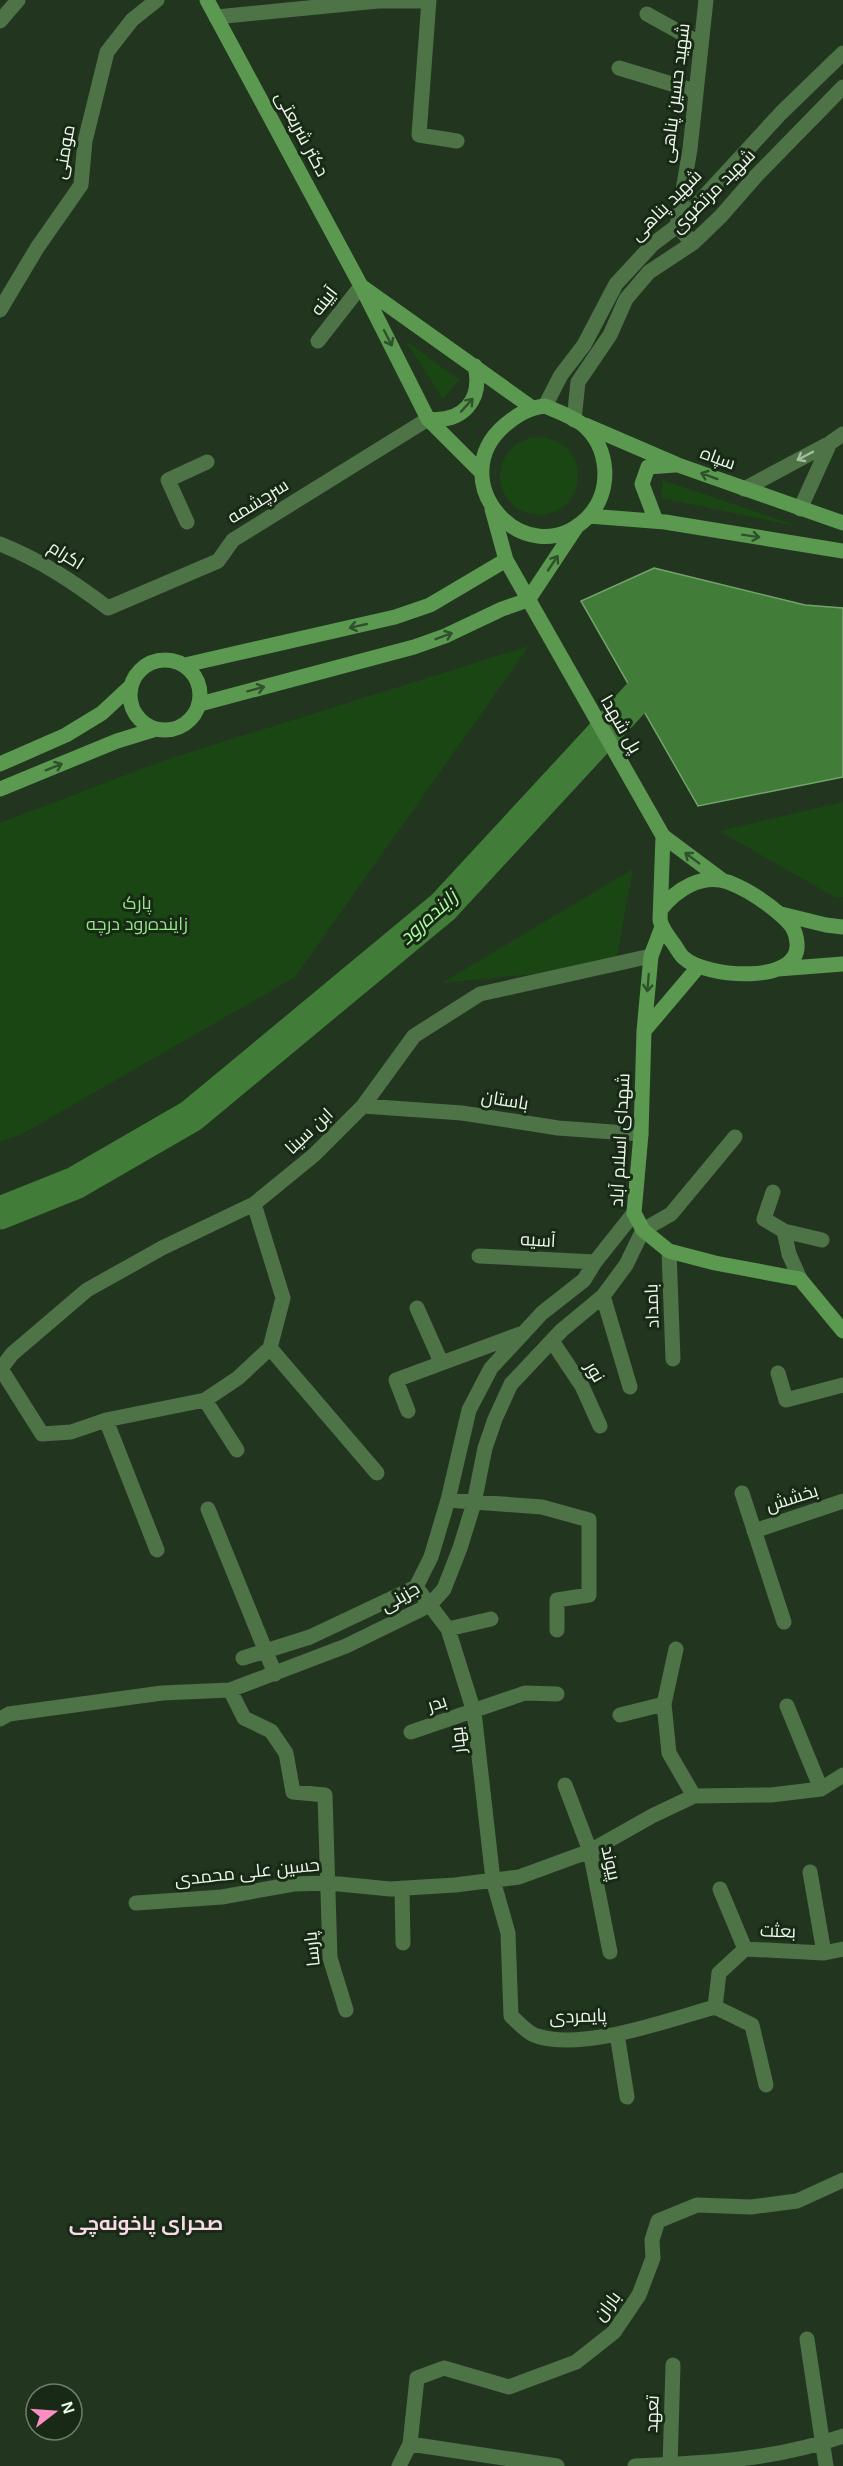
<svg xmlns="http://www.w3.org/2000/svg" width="843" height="2466" font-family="Arial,Cairo,sans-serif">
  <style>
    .green { fill: #1a4614 }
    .water { fill: #417d39; stroke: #75a26e; stroke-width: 1.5 }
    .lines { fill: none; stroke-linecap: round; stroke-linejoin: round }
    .river { stroke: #417d39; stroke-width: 33 }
    .street { stroke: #4d7347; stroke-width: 15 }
    .secondary { stroke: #5b9951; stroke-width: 15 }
    .oneway { stroke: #2f512b }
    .oneway2 { stroke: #a5bda1 }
    .labels { text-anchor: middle; stroke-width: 6; stroke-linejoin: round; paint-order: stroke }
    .street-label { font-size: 18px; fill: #edf9eb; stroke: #182a16 }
    .park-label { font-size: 18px; fill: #95e789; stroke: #182a16 }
    .water-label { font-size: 20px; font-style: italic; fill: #abfd9e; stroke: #182a16 }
    .neighbourhood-label { font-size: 20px; font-weight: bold; fill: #fbdae8; stroke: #182a16 }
  </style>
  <rect width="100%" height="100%" fill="#22351f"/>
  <!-- green -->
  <path class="green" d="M405,340L459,380L443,399Z
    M500 476a39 39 0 1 1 78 0a39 39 0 1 1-78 0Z
    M662,480L801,527L661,498Z
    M529,646L295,977L22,1134L0,1142V823L165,760Z
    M843,802V897H835L719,831Z
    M633,869L615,966L442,983Z"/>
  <!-- water -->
  <path class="water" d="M654,568L805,605L843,608V777L698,806L581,601Z"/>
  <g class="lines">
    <!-- river -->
    <path class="river" d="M0,1213L75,1183L191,1116L443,907L663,669L668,668"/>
    <!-- street -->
    <path class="street" d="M429,0L419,135L457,141
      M647,14L701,44
      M216,17L378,1H429
      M0,21L18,0
      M619,68L695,91
      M693,243L677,226L690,149L706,0
      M0,310L37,248L81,185L85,141L107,52L132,20L157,0
      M318,341L361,286
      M545,406L561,375L584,345L616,284L653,244L677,226L781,113L843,53
      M574,420L578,382L610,335L626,299L649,272L693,243L721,216L756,176L843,87
      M830,443L843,434
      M744,489L830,443L800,509
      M187,522L168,480L207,462
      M0,544C42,561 72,581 108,608L218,561L233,540L428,419
      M363,1106L462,1113L558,1128L641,1134
      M773,1192L764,1219L784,1231L789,1254L800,1279
      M784,1231L822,1240
      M669,1251L673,1359
      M479,1256L595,1262
      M603,1296L630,1387
      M417,1308L441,1362
      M552,1341L582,1386L600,1426
      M270,1348L377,1473
      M1,1369L42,1434L71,1432L106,1420L205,1400L238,1378L270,1348L283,1298L254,1204
      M0,1370L12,1354L87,1290L162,1248L254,1204L314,1155L363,1106L414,1036L480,994L651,956
      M778,1373L786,1400L843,1385
      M205,1400L237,1450
      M408,1411L396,1380L520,1334
      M106,1420L157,1550
      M742,1493L784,1622
      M448,1500L542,1507L589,1520V1595L557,1600V1630
      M208,1509L275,1674
      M754,1531L843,1501
      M416,1587L448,1629L474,1712L493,1880L508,1933L511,2016C518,2022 528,2034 537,2036C584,2051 668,2020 715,2007
      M448,1629L491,1619
      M676,1649L664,1704L669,1753L694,1796
      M243,1658L310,1637L416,1587L431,1557L448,1500L469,1410L491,1368L542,1313L584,1280L595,1262L634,1213
      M230,1690L244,1718L271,1731L286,1753L293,1792L325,1795L330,1958L346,2010
      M787,1706L821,1789
      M620,1715L664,1704
      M0,1719L9,1714L162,1693L230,1690L346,1646L430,1605L444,1589L460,1548L474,1503L485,1448L495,1419L511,1384L562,1330L603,1296L626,1265L643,1230L671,1214L735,1137
      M411,1732L525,1693L557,1694
      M565,1785L590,1851L610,1952
      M810,1872L824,1953
      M402,1888L403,1943
      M720,1889L745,1949
      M136,1903L222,1897L294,1884L329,1883L390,1889L455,1885L519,1877L590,1851L652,1816L694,1796L771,1795L821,1789L843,1775
      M715,2007L719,1973L745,1949L824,1953L843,1949
      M715,2007L752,2025L766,2085
      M617,2034L627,2097
      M807,2339L826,2466
      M410,2444L557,2466
      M399,2466L410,2444L417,2378L444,2368L509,2387L576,2362L614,2332L639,2295L653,2258L652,2240L658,2221L697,2205L751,2207L797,2201L843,2180
      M635,2466C706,2463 775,2460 843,2436
      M670,2466L673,2365"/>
    <!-- secondary -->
    <path class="secondary" d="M207,0L361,286L428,419L481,472
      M364,288L531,407
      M545,406C557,411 571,416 582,424C610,447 613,492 587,518C526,577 440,481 505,425C517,415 528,408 545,406Z
      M428,419C463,423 483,400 475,366
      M585,425L678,465L843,523
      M492,509L506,560L663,836L722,880
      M589,516L665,522L843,551
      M656,521L642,484L648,467L675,465
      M130 695a35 35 0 1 1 70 0a35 35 0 1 1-70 0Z
      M185,665L395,617L430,605L506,560
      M200,704L414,647L445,636L502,609L528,600L577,526
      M0,764L66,735L102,713L131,686
      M0,789L117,741L156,729
      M661,909C677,889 702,873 728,882C749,890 766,902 782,916C791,924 796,930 797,943C801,986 704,977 684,958C680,955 677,948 673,943C668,936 662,929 660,920L663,836
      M781,914L826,925L843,927
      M662,927L651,956L644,1031L699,966
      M778,969L843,964
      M644,1031L641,1134L634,1213L643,1230L669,1251L715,1263L800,1279L843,1331"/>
  </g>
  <!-- one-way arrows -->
  <defs><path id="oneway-shaft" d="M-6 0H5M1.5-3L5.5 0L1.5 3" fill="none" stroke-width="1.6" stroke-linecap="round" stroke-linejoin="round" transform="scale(1.5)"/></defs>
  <g class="oneway">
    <use href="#oneway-shaft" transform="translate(388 338) rotate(63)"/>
    <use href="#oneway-shaft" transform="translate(467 405) rotate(-48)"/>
    <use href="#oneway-shaft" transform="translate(709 476) rotate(-160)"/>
    <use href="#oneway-shaft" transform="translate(751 536) rotate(9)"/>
    <use href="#oneway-shaft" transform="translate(553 563) rotate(-56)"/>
    <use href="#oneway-shaft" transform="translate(358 626) rotate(167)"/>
    <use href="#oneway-shaft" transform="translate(444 636) rotate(-21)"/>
    <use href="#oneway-shaft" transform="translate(256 689) rotate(-15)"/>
    <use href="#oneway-shaft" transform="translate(54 767) rotate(-22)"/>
    <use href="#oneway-shaft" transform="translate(692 858) rotate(-143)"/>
    <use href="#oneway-shaft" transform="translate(648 983) rotate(95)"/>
  </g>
  <use class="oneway2" href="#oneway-shaft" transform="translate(805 456) rotate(152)"/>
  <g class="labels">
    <!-- street labels -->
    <g class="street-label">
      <text transform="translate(675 93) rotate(-83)" y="6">شهید حسین پناهی</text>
      <text transform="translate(302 134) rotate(62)" y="6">دکتر شریعتی</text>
      <text transform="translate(64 152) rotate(-80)" y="6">مومنی</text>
      <text transform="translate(713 191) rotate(-45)" y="6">شهيد مرتضوی</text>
      <text transform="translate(666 205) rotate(-45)" y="6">شهید پناهی</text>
      <text transform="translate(324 301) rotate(-52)" y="6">آیینه</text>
      <text transform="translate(718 458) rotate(20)" y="6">سپاه</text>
      <text transform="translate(258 501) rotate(-32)" y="6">سرچشمه</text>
      <text transform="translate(66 555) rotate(32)" y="6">اکرام</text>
      <text transform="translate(621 724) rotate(60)" y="6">پل شهدا</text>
      <text transform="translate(505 1100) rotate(9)" y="6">باستان</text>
      <text transform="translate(309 1131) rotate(-43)" y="6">ابن سینا</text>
      <text transform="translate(620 1140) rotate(-87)" y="6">شهدای اسلام آباد</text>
      <text transform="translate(538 1240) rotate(3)" y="6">آسیه</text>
      <text transform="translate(652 1306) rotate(-92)" y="6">بامداد</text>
      <text transform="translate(595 1372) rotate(60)" y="6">نور</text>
      <text transform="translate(792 1498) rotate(-18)" y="6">بخشش</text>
      <text transform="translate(400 1597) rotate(-30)" y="6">جزینی</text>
      <text transform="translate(437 1703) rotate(-18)" y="6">بدر</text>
      <text transform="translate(458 1740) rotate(-97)" y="6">بهار</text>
      <text transform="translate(611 1863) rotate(77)" y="6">پیوند</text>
      <text transform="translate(247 1872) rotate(-6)" y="6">حسین علی محمدی</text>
      <text transform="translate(778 1931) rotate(2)" y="6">بعثت</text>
      <text transform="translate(312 1949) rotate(-96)" y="6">پارسا</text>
      <text transform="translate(578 2016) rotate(-2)" y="6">پایمردی</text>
      <text transform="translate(607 2306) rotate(-53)" y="6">باران</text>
      <text transform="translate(652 2414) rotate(-88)" y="6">تعهد</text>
    </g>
    <!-- park labels -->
    <g class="park-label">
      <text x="137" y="909">پارک<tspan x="137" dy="21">زاینده‌رود درچه</tspan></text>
    </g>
    <!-- water labels -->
    <g class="water-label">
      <text transform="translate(428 917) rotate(-42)" y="7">زاینده‌رود</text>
    </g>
    <!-- neighbourhood labels -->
    <g class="neighbourhood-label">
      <text x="146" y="2230">صحرای پاخونه‌چی</text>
    </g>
  </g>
  <!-- north arrow -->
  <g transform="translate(54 2412) rotate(73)"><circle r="28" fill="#182a16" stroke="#6d7d6b" stroke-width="1.5"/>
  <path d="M0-4.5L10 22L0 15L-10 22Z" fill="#fc8fc2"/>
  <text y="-9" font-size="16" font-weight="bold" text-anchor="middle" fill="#edf9eb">N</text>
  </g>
</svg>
